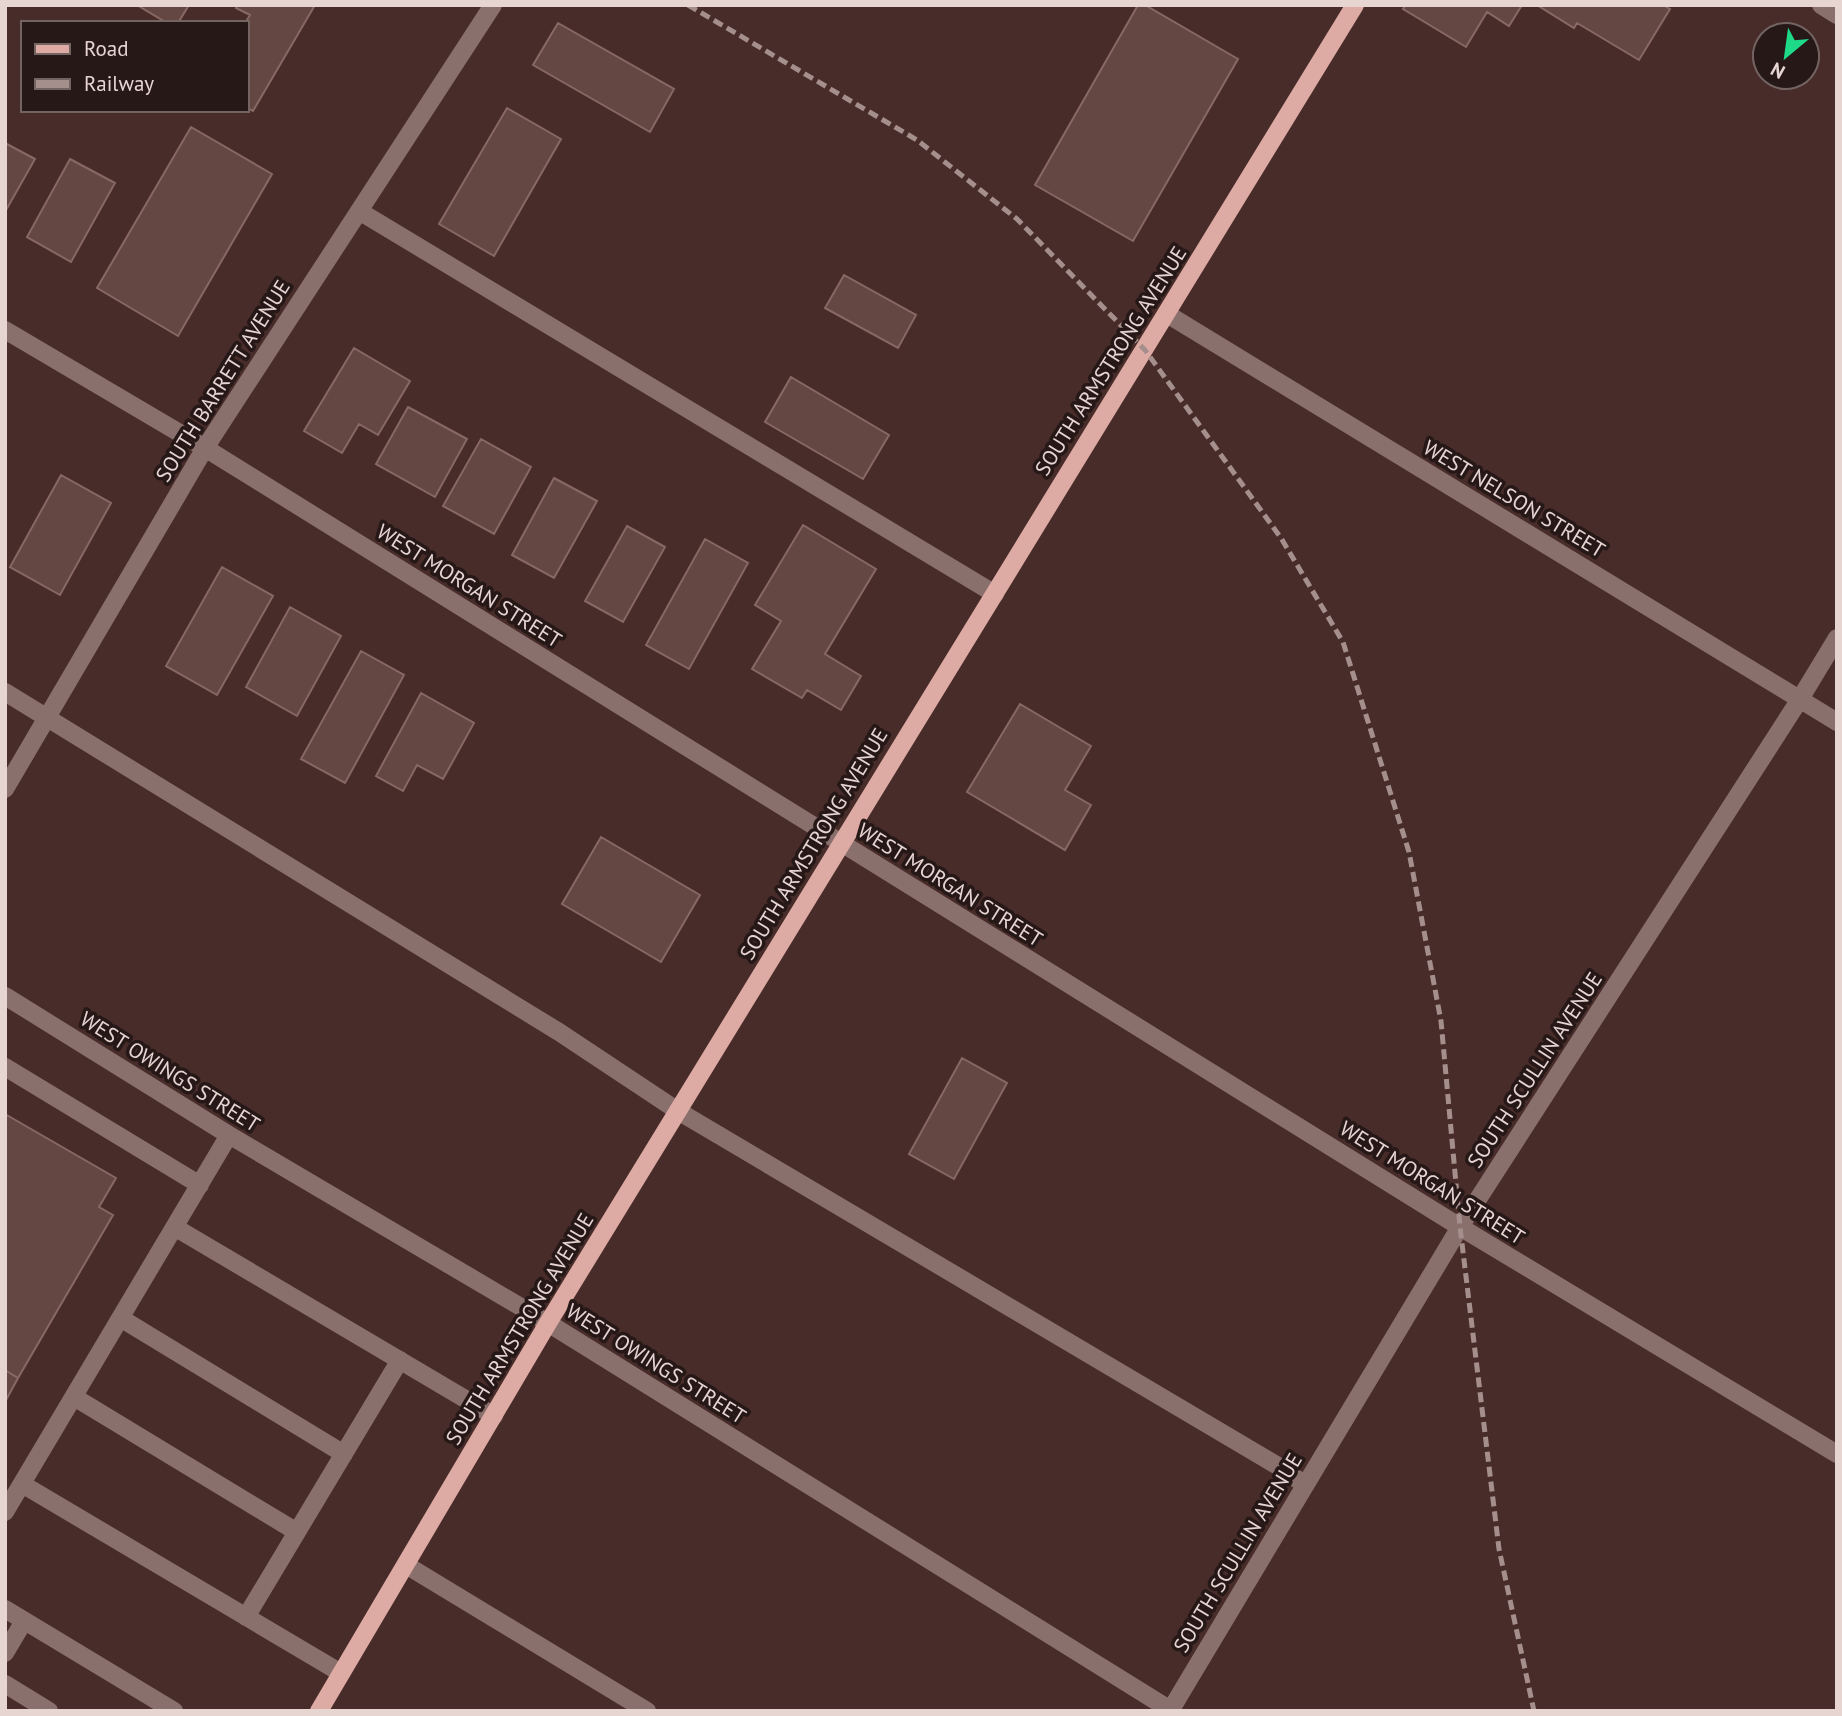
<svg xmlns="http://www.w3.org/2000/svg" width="1842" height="1716" font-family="'PT Sans',sans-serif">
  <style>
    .building { fill: #644743; stroke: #886864; stroke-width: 2 }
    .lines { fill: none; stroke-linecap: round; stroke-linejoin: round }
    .minor { stroke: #8a706d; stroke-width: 18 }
    .major { stroke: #deaaa4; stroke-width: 18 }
    .rail { stroke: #a58f8c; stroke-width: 5; stroke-dasharray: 10 5; stroke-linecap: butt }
    .labels { text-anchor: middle; stroke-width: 7; stroke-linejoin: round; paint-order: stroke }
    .street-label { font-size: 21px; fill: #e7d5d2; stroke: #251817 }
  </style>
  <rect width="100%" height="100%" fill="#482c29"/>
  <!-- building -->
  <path class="building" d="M137,5H189L178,23H167Z
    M237,5H315L253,111L247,108L245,23L250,15L236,8Z
    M1138,5H1145L1238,59L1133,241L1035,185Z
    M1406,5H1522L1509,26L1487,12L1466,47L1403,9Z
    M1537,5H1663L1670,9L1639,60L1577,23L1574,28Z
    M558,23L674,89L650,132L533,65Z
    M507,108L561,139L494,256L439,224Z
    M191,127L272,174L178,336L97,288Z
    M5,143L35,159L5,212Z
    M70,159L115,183L71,262L27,237Z
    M844,275L916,315L898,348L825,308Z
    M354,348L410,381L378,435L359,424L342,453L304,431Z
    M791,377L889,435L863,479L765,422Z
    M408,407L467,439L435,497L376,464Z
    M481,439L531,467L494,534L443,506Z
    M61,475L111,503L60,595L10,567Z
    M554,478L597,501L554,578L512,555Z
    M803,525L876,569L825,654L861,676L841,710L807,690L802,698L752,669L781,621L755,605Z
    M627,526L665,547L623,622L585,601Z
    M705,539L748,563L689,669L646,645Z
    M222,567L273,596L217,695L166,666Z
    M290,607L341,636L297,716L246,687Z
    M361,651L404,675L345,783L301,759Z
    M421,693L474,723L443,779L417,765L403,791L376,776Z
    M1020,704L1091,746L1065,790L1091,805L1065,850L967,792Z
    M601,837L700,895L661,962L562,904Z
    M962,1058L1007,1083L954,1179L909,1154Z
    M5,1114L116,1178L99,1207L113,1215L18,1378L5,1370Z
    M5,1370L18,1378L5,1402Z"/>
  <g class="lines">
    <!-- minor -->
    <path class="minor" d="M1821,5L1837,15
      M359,211L995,594
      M1167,314L1837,722
      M5,330L205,448L1460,1227L1837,1454
      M5,692L559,1032L678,1111L1283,1469L1305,1485
      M5,789L205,448L493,5
      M5,996L229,1135L548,1323L1172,1711
      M5,1067L200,1185
      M176,1228L494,1416
      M122,1319L344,1454
      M74,1397L297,1532
      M22,1484L341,1673
      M5,1512L229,1135
      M406,1565L647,1711
      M5,1609L174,1711
      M246,1617L400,1360
      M5,1653L24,1621
      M5,1684L49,1711
      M1170,1711L1460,1227L1800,699L1837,638"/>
    <!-- major -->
    <path class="major" d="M319,1711L548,1323L1355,5"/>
    <!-- rail -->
    <path class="rail" d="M688,5L917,140L1017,219L1145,350L1281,538L1343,642L1409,852L1441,1021L1460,1227L1499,1549L1534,1711"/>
  </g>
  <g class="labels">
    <!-- street labels -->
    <g class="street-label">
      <text transform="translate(1111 361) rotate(-58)" y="7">SOUTH ARMSTRONG AVENUE</text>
      <text transform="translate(223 381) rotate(-58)" y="7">SOUTH BARRETT AVENUE</text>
      <text transform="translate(1514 499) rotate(31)" y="7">WEST NELSON STREET</text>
      <text transform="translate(469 586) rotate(32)" y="7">WEST MORGAN STREET</text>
      <text transform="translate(814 844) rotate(-59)" y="7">SOUTH ARMSTRONG AVENUE</text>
      <text transform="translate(950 885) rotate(32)" y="7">WEST MORGAN STREET</text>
      <text transform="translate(1535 1070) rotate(-57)" y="7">SOUTH SCULLIN AVENUE</text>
      <text transform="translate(170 1072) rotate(32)" y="7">WEST OWINGS STREET</text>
      <text transform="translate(1432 1183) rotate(32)" y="7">WEST MORGAN STREET</text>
      <text transform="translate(520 1329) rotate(-59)" y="7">SOUTH ARMSTRONG AVENUE</text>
      <text transform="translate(656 1364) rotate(32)" y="7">WEST OWINGS STREET</text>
      <text transform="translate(1238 1553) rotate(-59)" y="7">SOUTH SCULLIN AVENUE</text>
    </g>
  </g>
  <!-- border -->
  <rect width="1842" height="1716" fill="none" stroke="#e7d5d2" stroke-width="14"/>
  <!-- legend -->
  <rect x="21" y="21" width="228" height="91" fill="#251817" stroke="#736462" stroke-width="2"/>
  <rect x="35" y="44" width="35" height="10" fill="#deaaa4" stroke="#736462" stroke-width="2"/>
  <text x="84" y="56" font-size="21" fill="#e7d5d2">Road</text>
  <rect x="35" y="79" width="35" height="10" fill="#a58f8c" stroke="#736462" stroke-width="2"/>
  <text x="84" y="91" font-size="21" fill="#e7d5d2">Railway</text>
  <!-- north arrow -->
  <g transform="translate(1786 56) rotate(209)"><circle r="33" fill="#251817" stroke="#736462" stroke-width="2"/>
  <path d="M0-5L12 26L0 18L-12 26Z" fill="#1dd988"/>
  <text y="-10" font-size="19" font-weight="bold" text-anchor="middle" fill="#e7d5d2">N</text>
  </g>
</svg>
